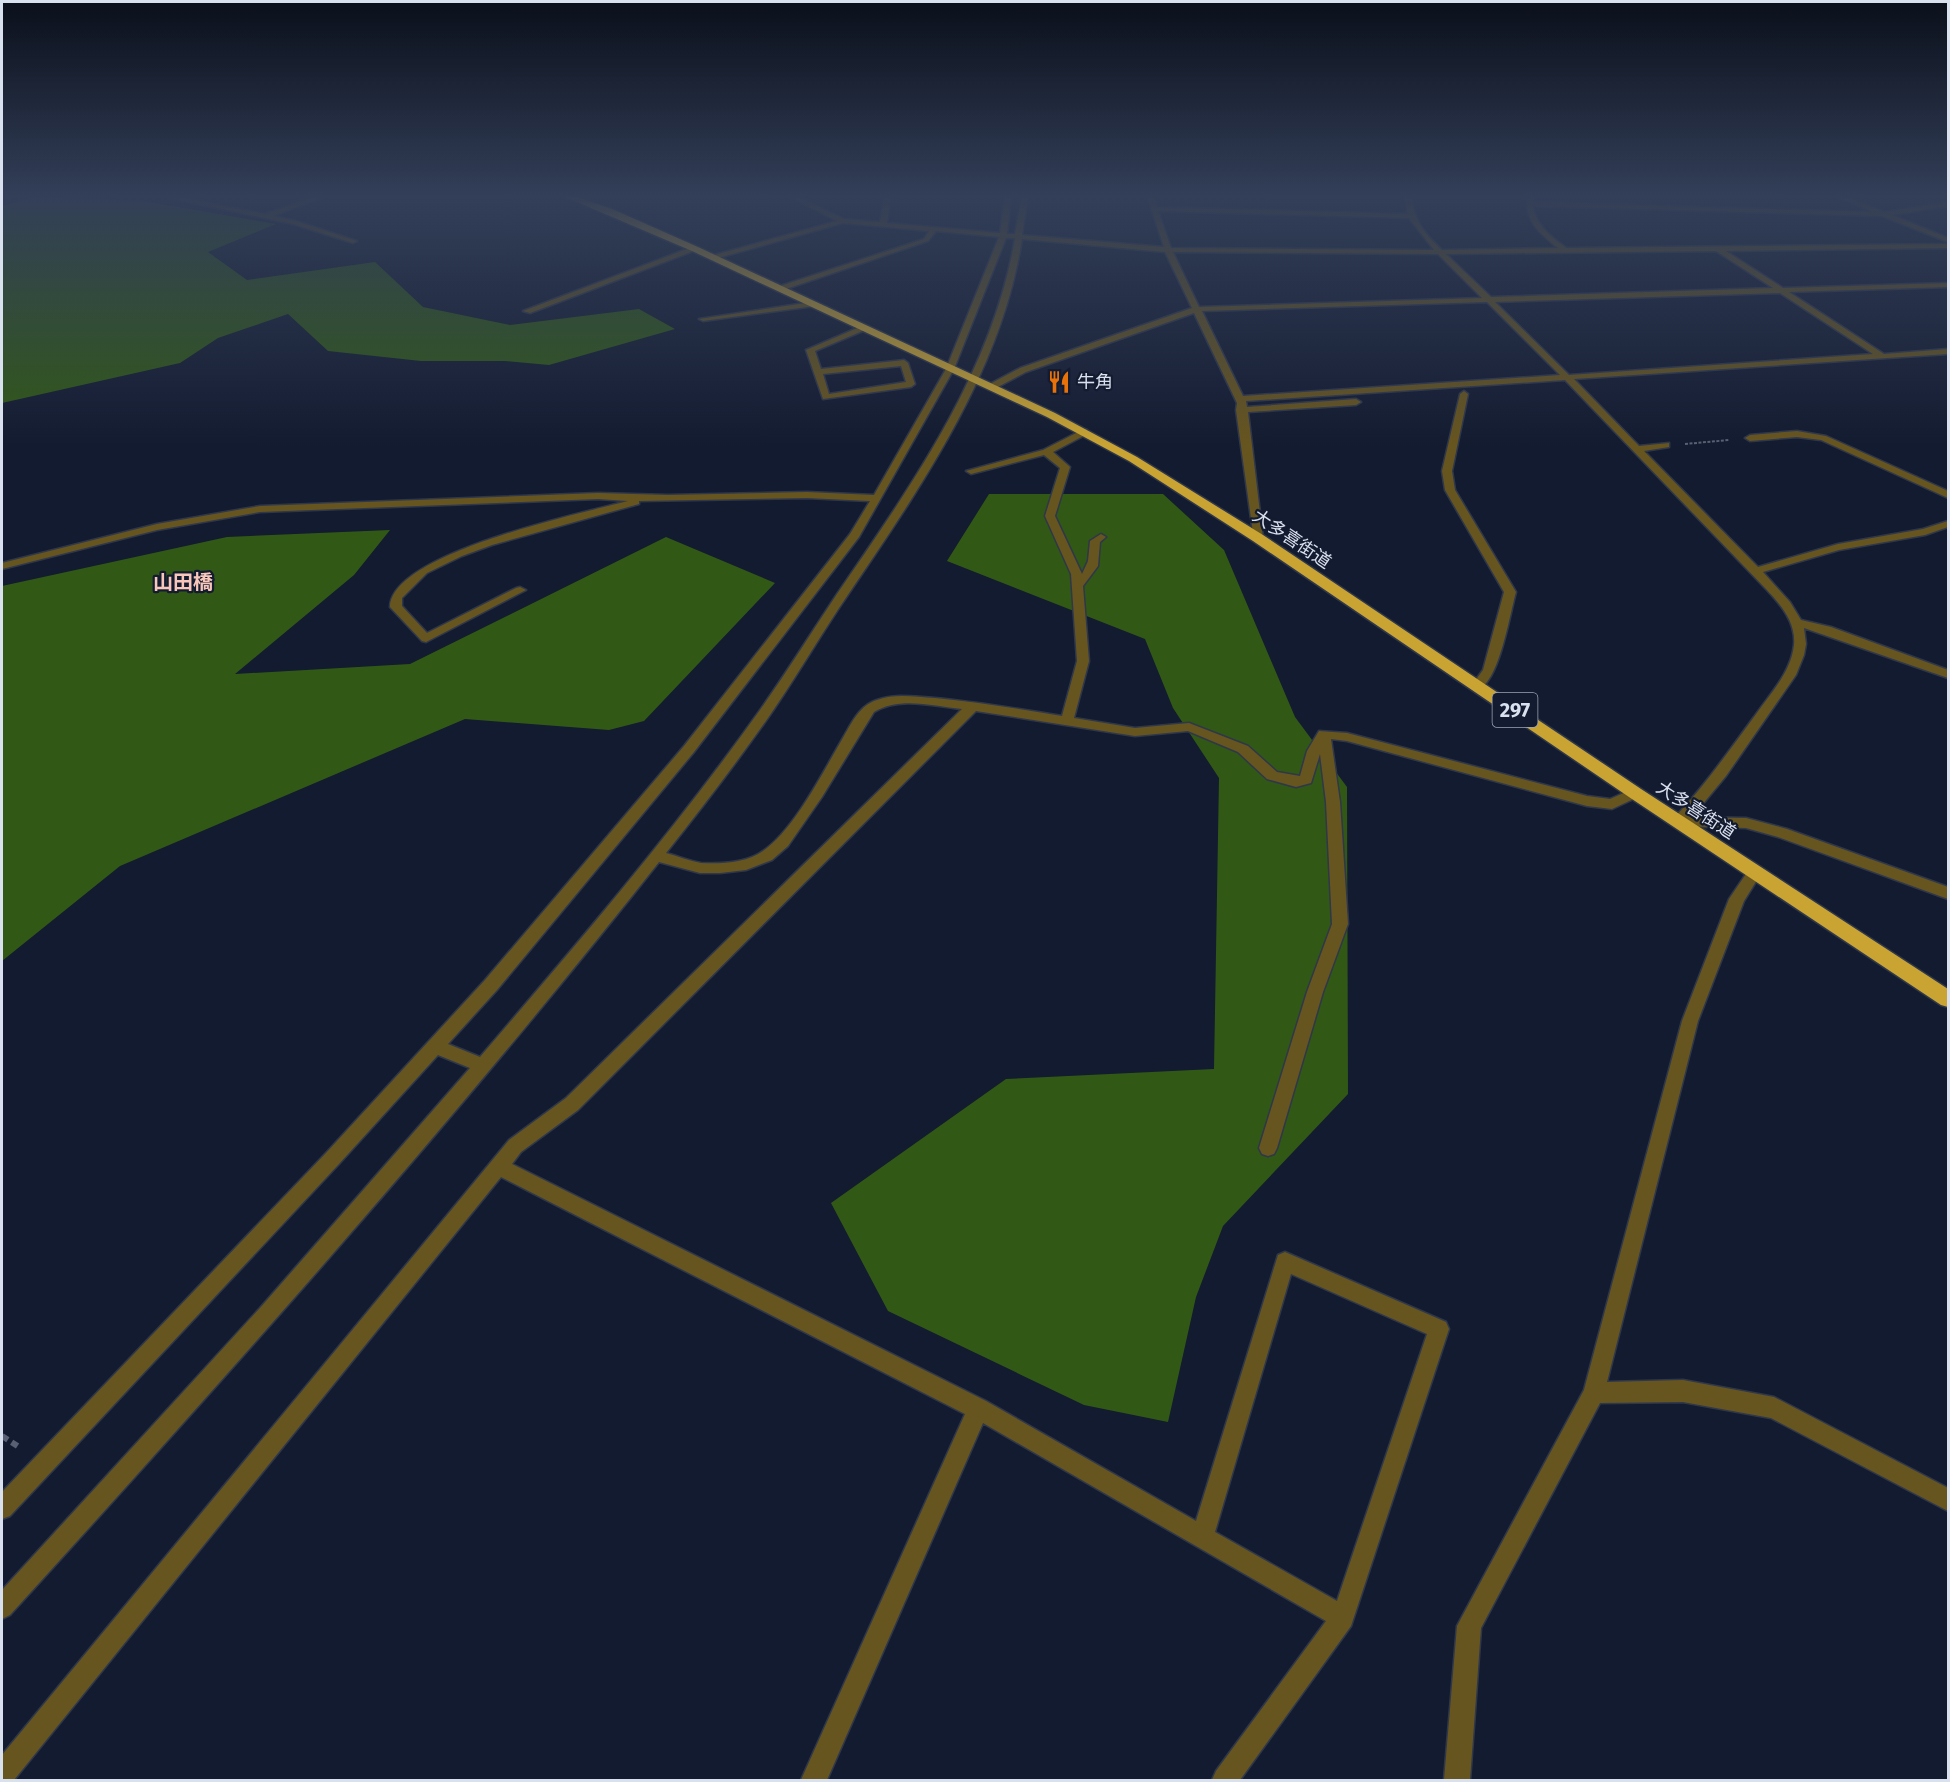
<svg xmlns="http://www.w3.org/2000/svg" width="1950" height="1782" font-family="'Fira Sans','Noto Sans JP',sans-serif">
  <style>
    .forest { fill: #315915 }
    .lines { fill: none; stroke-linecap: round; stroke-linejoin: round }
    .minor-casing { stroke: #2f374b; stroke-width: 3 }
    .highway-casing { stroke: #2f374b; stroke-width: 3 }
    .path-far1 { stroke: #596073; stroke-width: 2; stroke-dasharray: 3 1.5; stroke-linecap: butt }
    .path { stroke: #596073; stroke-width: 6; stroke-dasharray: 7 4.5; stroke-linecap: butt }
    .minor { fill: #67551f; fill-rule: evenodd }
    .highway { fill: #c9a433; fill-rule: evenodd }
    .labels { text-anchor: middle; stroke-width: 4.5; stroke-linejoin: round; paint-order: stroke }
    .far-poi-label { font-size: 18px; fill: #d9e0ee; stroke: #131b30; text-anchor: start }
    .far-street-label { font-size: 18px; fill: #d9e0ee; stroke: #131b30 }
    .far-quarter-label { font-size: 20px; font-weight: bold; fill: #f9c7ba; stroke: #131b30 }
    .shield { fill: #131b30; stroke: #9ea5b5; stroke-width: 1.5 }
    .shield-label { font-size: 20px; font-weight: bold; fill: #d9e0ee }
  </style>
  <rect width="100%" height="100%" fill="#131b30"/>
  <!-- forest -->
  <path class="forest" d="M33,197L143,201L276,224L208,252L247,280L375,262L423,307L510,325L639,309L675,329L549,365L505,361H421L328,351L288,314L218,338L180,363L2,403V206Z
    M989,494H1163L1224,550L1295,717L1347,787L1348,1094L1223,1226L1196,1297L1168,1422L1084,1405L888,1311L831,1203L1006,1079L1214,1069L1219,778L1173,708L1145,639L947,561Z
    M390,530L354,575L235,674L410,664L666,537L775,583L644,721L609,730L465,719L120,866L2,961V586L227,537Z"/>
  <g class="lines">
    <!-- minor casing -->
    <g class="minor-casing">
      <path id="minor" d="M161,196H174L265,214L316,196H325L273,216L296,221L357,241L353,243L293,224Z
        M788,196H796L844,219L880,222L885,196H891L887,223L1000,233L1005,196H1011L1007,234H1015L1022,196H1028L1022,235L1164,247L1147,196H1153L1157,207L1407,214L1405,196H1411C1415,222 1423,232 1442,250L1558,248C1539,233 1524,221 1528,196H1534L1533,202L1872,212L1836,196H1845L1884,212L1948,202V206L1892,215L1948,238V242L1882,216L1533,206C1536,226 1551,236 1566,248L1948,244V248L1726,251L1783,288L1948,283V287L1789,292L1884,354L1948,349V354L1574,379L1639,446L1669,443V447L1644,451L1758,567L1838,544L1923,529L1948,521V527L1925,535L1839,550L1763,572L1790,602L1801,620L1831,627L1948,670V678L1804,628L1806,644L1804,655L1796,675L1726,776L1692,817L1746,818L1787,829L1948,887V899L1778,837L1746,828L1674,826L1672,822L1674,818C1704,787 1728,752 1754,717C1769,695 1791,673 1794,645C1796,622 1781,605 1766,589L1565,380L1246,401L1247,407L1356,399L1361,402L1356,405L1248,412L1263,538L1262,540H1254L1236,410L1237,403L1194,313L1026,372L994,389H988V385L1020,368L1192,308L1165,252L1022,239C1001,376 915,495 839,608C816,643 794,680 770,715C737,762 702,808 666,853C677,856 690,861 701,863C721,864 747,863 763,851C795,829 824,770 844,736C852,722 860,705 877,700C896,693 915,697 935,698C978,702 1020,709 1062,716L1077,661L1071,574L1045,516L1060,468L1044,455L971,474L966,471L1043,450L1084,429L1087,430V434L1053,452L1070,467L1055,516L1082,574L1088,561L1090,541L1101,534L1106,537L1100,542L1098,566L1083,586L1089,661L1074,718L1135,728L1189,723L1248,746L1277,772L1300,776L1307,751L1319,731L1347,733L1587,796L1610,799L1635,788L1642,793L1640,796L1612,809L1587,806L1347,741L1331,739L1340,802L1348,924L1323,992L1277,1148L1274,1154L1268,1156L1262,1154L1259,1148L1307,992L1332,924L1326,802L1320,754L1311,783L1296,787L1267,779L1238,752L1188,731L1135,736L976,711L578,1110L521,1152L512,1164L986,1401L1196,1521L1278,1255L1285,1252L1446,1322L1449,1329L1351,1626L1240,1780H1212L1216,1771L1326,1621L983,1423L827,1780H801L965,1414L501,1177L14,1780H2V1755L509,1140L566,1098L962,709C934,706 899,696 874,712L822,797L788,846L772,860L746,870L720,873H700L659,862C454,1122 233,1370 10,1615L2,1619V1590L260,1308L470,1068L438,1055L338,1165L10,1516L2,1519V1492L326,1153L485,980L684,746L850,534L870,501L807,498L639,501V504L492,545L462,556L427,573L402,598V606L427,633L516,588L520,587L526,590L426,642L422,641L390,607C391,553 583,513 628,501L598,499L260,512L157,530L2,569V563L157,524L260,506L598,493L668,495L807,492L874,495L946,369L999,237L936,231L928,241L780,291L776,289L777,287L924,239L929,231L843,223L711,260V256L837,221ZM1158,211L1409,218L1434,250L1171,248ZM1006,238H1015C993,371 911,486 837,594C811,633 787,672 760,710C674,831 577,944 480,1057L448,1044L497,990L694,752L859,537L954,369ZM1716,251L1773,288L1491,297L1446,254ZM1173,252L1438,254L1482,298L1199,307ZM1780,293L1873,354L1569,375L1495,302ZM1487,302L1560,375L1243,396L1202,311ZM1291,1274L1427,1334L1337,1601L1215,1532Z
        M692,247L699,249L530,313L523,311Z
        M812,302L816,304L815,306L703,321L699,319Z
        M862,326H865V330L815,351L821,369L904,360L908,363L915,384L911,387L823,399L806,350ZM901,366L906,382L829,394L823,374Z
        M1464,391L1468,394L1452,471L1455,490L1516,592C1510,613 1499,683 1478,689L1472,685L1483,670L1504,592L1445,490L1442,471L1460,394Z
        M1797,431L1826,436L1948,491V498L1821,440L1797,437L1750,441L1745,438L1750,435Z
        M1755,867L1760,868L1762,872L1744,901L1698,1021L1607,1382L1683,1380L1774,1397L1948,1488V1511L1771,1418L1683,1402L1600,1403L1481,1628L1470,1780H1444L1457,1626L1584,1390L1682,1021L1729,899L1750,868Z"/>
    </g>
    <!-- highway casing -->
    <g class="highway-casing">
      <path id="highway" d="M563,196H574L612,209L698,247L1055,413L1137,457L1263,535L1641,789L1948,989V1007L1941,1005L1629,797L1253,541L1129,461L1047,417L692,251Z"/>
    </g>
    <!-- path-far1 -->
    <path class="path-far1" d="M1685,444L1729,440"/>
    <!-- path -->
    <path class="path" d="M2,1436L19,1447"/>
    <!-- minor -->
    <use href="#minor" class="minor"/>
    <!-- highway -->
    <use href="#highway" class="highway"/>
  </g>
  <!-- sky -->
  <linearGradient id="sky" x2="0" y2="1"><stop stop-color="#0a0f1a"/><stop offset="0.44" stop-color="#333f59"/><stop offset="1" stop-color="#333f59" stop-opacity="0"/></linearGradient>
  <rect width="1950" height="446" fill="url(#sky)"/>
  <!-- icons -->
  <defs>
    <g id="restaurant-bare" transform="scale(1.8)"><path d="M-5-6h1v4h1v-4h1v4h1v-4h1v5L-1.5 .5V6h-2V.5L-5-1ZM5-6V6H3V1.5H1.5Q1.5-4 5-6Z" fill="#e8710a" stroke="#131b30" stroke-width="2.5" paint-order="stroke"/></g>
  </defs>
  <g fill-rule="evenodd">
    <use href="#restaurant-bare" x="1059" y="382"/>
  </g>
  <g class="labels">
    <!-- far-poi labels -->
    <g class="far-poi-label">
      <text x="1077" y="388">牛角</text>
    </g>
    <!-- far-street labels -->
    <g class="far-street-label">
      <text transform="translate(1292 539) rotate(34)" y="6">大多喜街道</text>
      <text transform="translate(1696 810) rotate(33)" y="6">大多喜街道</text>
    </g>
    <!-- far-quarter labels -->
    <g class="far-quarter-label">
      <text x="183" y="589">山田橋</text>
    </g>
    <!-- shield labels -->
    <rect class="shield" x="1492.5" y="693" width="45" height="34" rx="4.5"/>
    <g class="shield-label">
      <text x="1515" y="717">297</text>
    </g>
  </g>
  <!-- border -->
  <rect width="1950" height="1782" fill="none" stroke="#d9e0ee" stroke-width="6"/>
</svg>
